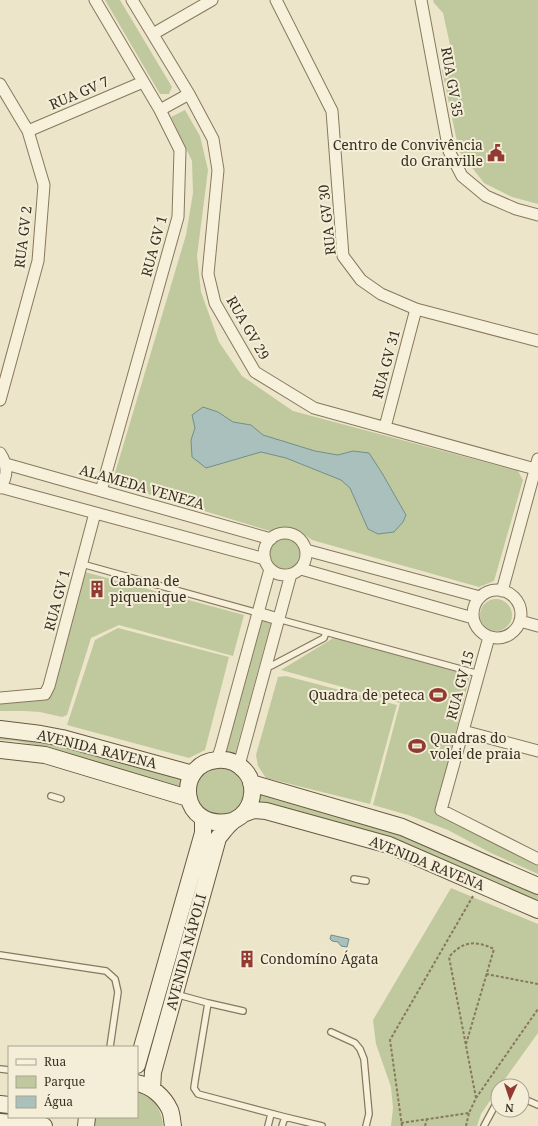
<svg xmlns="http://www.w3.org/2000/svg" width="538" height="1126" font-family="'Noto Serif',serif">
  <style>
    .green { fill: #c0c99e }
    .water { fill: #aac0bc; stroke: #718f8a }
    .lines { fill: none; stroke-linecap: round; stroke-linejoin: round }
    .lane-casing { stroke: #87785f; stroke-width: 8 }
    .street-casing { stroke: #87785f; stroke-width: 13 }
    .secondary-casing { stroke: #695942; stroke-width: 18 }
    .path { stroke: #87785f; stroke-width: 2; stroke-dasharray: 3 2; stroke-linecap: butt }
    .lane { stroke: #f7f1dc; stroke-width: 5.5 }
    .street { stroke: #f7f1dc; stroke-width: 11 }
    .secondary { stroke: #f7f1dc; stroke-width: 16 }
    .labels { text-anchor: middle; stroke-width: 4; stroke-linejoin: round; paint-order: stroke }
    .street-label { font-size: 14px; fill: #392f21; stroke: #f4eed9 }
    .poi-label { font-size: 14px; fill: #392f21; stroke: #f4eed9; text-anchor: start }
  </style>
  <rect width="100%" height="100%" fill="#ece5c9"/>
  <!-- green -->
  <path class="green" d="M105,0H120L172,87L169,94H160Z
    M433,0H538V204L512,197L484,183L459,151L442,70L452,54L443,13L434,3Z
    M185,110L200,136L208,170L197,256L201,292L219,342L242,376L293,411L518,471L523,480L494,581L479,587L312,540L301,532L286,527L270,531L112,483L186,235L193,193L192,161L171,117Z
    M270 554a15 15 0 1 1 30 0a15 15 0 1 1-30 0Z
    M85,572L244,615L233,656L119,625L91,638L67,715L62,717L40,712L25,711H0V702L36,701L41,699L52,691Z
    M480 615a16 16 0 1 1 32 0a16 16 0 1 1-32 0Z
    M264,619L270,620L271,623L235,754L233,756L228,755L226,752L262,621Z
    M118,628L229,657L205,750L189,758L67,725L95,640Z
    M335,637L470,675L436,811L538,864V874L491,853L448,830L408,815L373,805L400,703L281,670Z
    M286,676L397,705L370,804L266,778L258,766L256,755L278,677Z
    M0,733L16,734L181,776L183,781L179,786L46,747L15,741L0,740Z
    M195 791a25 25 0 1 1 50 0a25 25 0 1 1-50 0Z
    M256,790L353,815L538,893V906L255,802Z
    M451,888L538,924V1033L500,1086H498V1089L481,1114L477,1126H391L393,1108L391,1087L376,1044L373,1020Z
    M137,1091C153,1096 162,1109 163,1126H91L92,1117H137Z"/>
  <!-- water -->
  <path class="water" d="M203,407L218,412L233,422L251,425L263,435L315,451L338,455L353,451L369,453L382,473L406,515L403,522L394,532L378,534L368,529L350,488L341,480L286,458L261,452L206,468L192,457L191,440L195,428L192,415Z
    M331,935L349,939L347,947L341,946L338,942L332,941L330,939Z"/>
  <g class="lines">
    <!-- lane casing -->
    <g class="lane-casing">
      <path id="lane" d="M82,564L258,613
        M278,619L479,674
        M266,666H271L324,638L326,632
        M51,796L61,799
        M354,879L366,881
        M0,955L106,971L115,979L118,992L110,1047
        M175,994L208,1003
        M243,1011L208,1003L195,1081L194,1088L198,1094L285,1117L322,1126
        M331,1032L355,1043L360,1049L364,1059L369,1114L366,1126
        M0,1069L9,1070
        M522,1098L538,1105
        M268,1126L271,1114
        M282,1126L285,1117
        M484,1126L498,1100"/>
    </g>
    <!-- street casing -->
    <g class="street-casing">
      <path id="street" d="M95,0L160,110L180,150L178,217L101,491
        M132,0L189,94L213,139L218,170L208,274L215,303L255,372L314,408L535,469
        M276,0L332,111L343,256L361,280L381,294L416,309L538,341
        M421,0L449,151L462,176L486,196L516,209L538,215
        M153,34L212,0
        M0,84L28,131L44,185L38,261L0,400
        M160,110L189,94
        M28,131L143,82
        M385,427L416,309
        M0,453C8,465 8,476 0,488
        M6,464L271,539
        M0,487L265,559
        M264 554a21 21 0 1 1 42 0a21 21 0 1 1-42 0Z
        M306,550L480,597
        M301,569L473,618
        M473 614a24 24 0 1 1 48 0a24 24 0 1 1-48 0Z
        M502,591L538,459
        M258,613L278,619
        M520,621L538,626
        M489,637L441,810L538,859
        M0,698L45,694L49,686L95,513
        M463,731L538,751
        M217,760L221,748L270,569
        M239,765L291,574"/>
    </g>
    <!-- secondary casing -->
    <g class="secondary-casing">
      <path id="secondary" d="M0,729L41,734L62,738L193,774
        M0,750L45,755L188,798
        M251,783L402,827L538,886
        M243,814L254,810L266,811L389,845L538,910
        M137,1065L203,833V819
        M137,1083C152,1086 164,1097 170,1110C172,1115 172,1121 173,1126
        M152,1089L153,1072L218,838C222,833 227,826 232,822C235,819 239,818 242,815C254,804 256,783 245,771C238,763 228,759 217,760C173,764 180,833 232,821
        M0,1104L9,1105
        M0,1122L44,1126
        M86,1126L87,1117"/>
    </g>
    <!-- path -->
    <path class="path" d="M486,974L538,984
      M466,1044L494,949C475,940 463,941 449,957L476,1098
      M401,1123L469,1113L476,1098L538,1009
      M402,1126L390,1040L473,896
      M425,1126L427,1119
      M466,1126L469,1113"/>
    <!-- lane -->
    <use href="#lane" class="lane"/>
    <!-- street -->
    <use href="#street" class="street"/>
    <!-- secondary -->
    <use href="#secondary" class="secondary"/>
  </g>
  <!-- icons -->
  <defs>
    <g id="civic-bare" transform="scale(1.38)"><path d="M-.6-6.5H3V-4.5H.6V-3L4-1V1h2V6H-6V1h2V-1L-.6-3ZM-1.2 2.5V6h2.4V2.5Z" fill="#923b33" stroke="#f4eed9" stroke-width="2.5" paint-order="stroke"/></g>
    <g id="building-bare" transform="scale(1.38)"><path d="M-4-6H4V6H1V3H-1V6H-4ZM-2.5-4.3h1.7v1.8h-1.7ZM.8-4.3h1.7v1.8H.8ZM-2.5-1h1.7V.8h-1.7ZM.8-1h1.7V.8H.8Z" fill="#923b33" stroke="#f4eed9" stroke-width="2.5" paint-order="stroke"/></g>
    <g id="stadium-bare" transform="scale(1.38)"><path d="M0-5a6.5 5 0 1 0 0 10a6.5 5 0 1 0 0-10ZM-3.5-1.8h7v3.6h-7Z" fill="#923b33" stroke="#f4eed9" stroke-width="2.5" paint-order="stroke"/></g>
  </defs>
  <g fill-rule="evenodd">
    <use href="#civic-bare" x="496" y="153"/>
    <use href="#building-bare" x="97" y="589"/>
    <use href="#stadium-bare" x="438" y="695"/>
    <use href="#stadium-bare" x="417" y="746"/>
    <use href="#building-bare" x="247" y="959"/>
  </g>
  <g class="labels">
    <!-- street labels -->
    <g class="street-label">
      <text transform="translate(452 82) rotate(80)" y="5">RUA GV 35</text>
      <text transform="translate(79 93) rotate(-23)" y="5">RUA GV 7</text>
      <text transform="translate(327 220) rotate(-96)" y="5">RUA GV 30</text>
      <text transform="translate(23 237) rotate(-83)" y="5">RUA GV 2</text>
      <text transform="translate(154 246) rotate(-75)" y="5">RUA GV 1</text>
      <text transform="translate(248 328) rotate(60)" y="5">RUA GV 29</text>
      <text transform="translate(386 364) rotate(-75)" y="5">RUA GV 31</text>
      <text transform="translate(142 487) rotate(16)" y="5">ALAMEDA VENEZA</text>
      <text transform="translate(57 600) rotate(-75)" y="5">RUA GV 1</text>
      <text transform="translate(460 685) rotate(-75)" y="5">RUA GV 15</text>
      <text transform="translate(97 749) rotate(14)" y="5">AVENIDA RAVENA</text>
      <text transform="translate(427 863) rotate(22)" y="5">AVENIDA RAVENA</text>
      <text transform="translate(186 952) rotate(-75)" y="5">AVENIDA NÁPOLI</text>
    </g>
    <!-- poi labels -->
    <g class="poi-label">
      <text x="483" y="150" text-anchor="end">Centro de Convivência<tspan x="483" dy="16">do Granville</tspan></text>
      <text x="110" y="586">Cabana de<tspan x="110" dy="16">piquenique</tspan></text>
      <text x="425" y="700" text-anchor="end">Quadra de peteca</text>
      <text x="430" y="743">Quadras do<tspan x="430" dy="16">volei de praia</tspan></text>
      <text x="260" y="964">Condomíno Ágata</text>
    </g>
  </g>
  <!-- legend -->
  <rect x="8" y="1046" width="130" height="72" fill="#f4eed9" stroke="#a9a28f"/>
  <rect x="16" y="1059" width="20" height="6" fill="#f7f1dc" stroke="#a9a28f"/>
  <text x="44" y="1066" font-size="12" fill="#392f21">Rua</text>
  <rect x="16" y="1076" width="20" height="12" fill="#c0c99e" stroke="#a9a28f"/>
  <text x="44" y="1086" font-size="12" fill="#392f21">Parque</text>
  <rect x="16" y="1096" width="20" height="12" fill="#aac0bc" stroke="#a9a28f"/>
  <text x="44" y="1106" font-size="12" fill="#392f21">Água</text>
  <!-- north arrow -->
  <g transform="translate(510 1098) rotate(183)"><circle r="19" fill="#f4eed9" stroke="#a9a28f"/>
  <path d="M0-3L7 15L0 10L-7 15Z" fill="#923b33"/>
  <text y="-6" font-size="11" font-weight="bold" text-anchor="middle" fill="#392f21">N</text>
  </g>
</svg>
